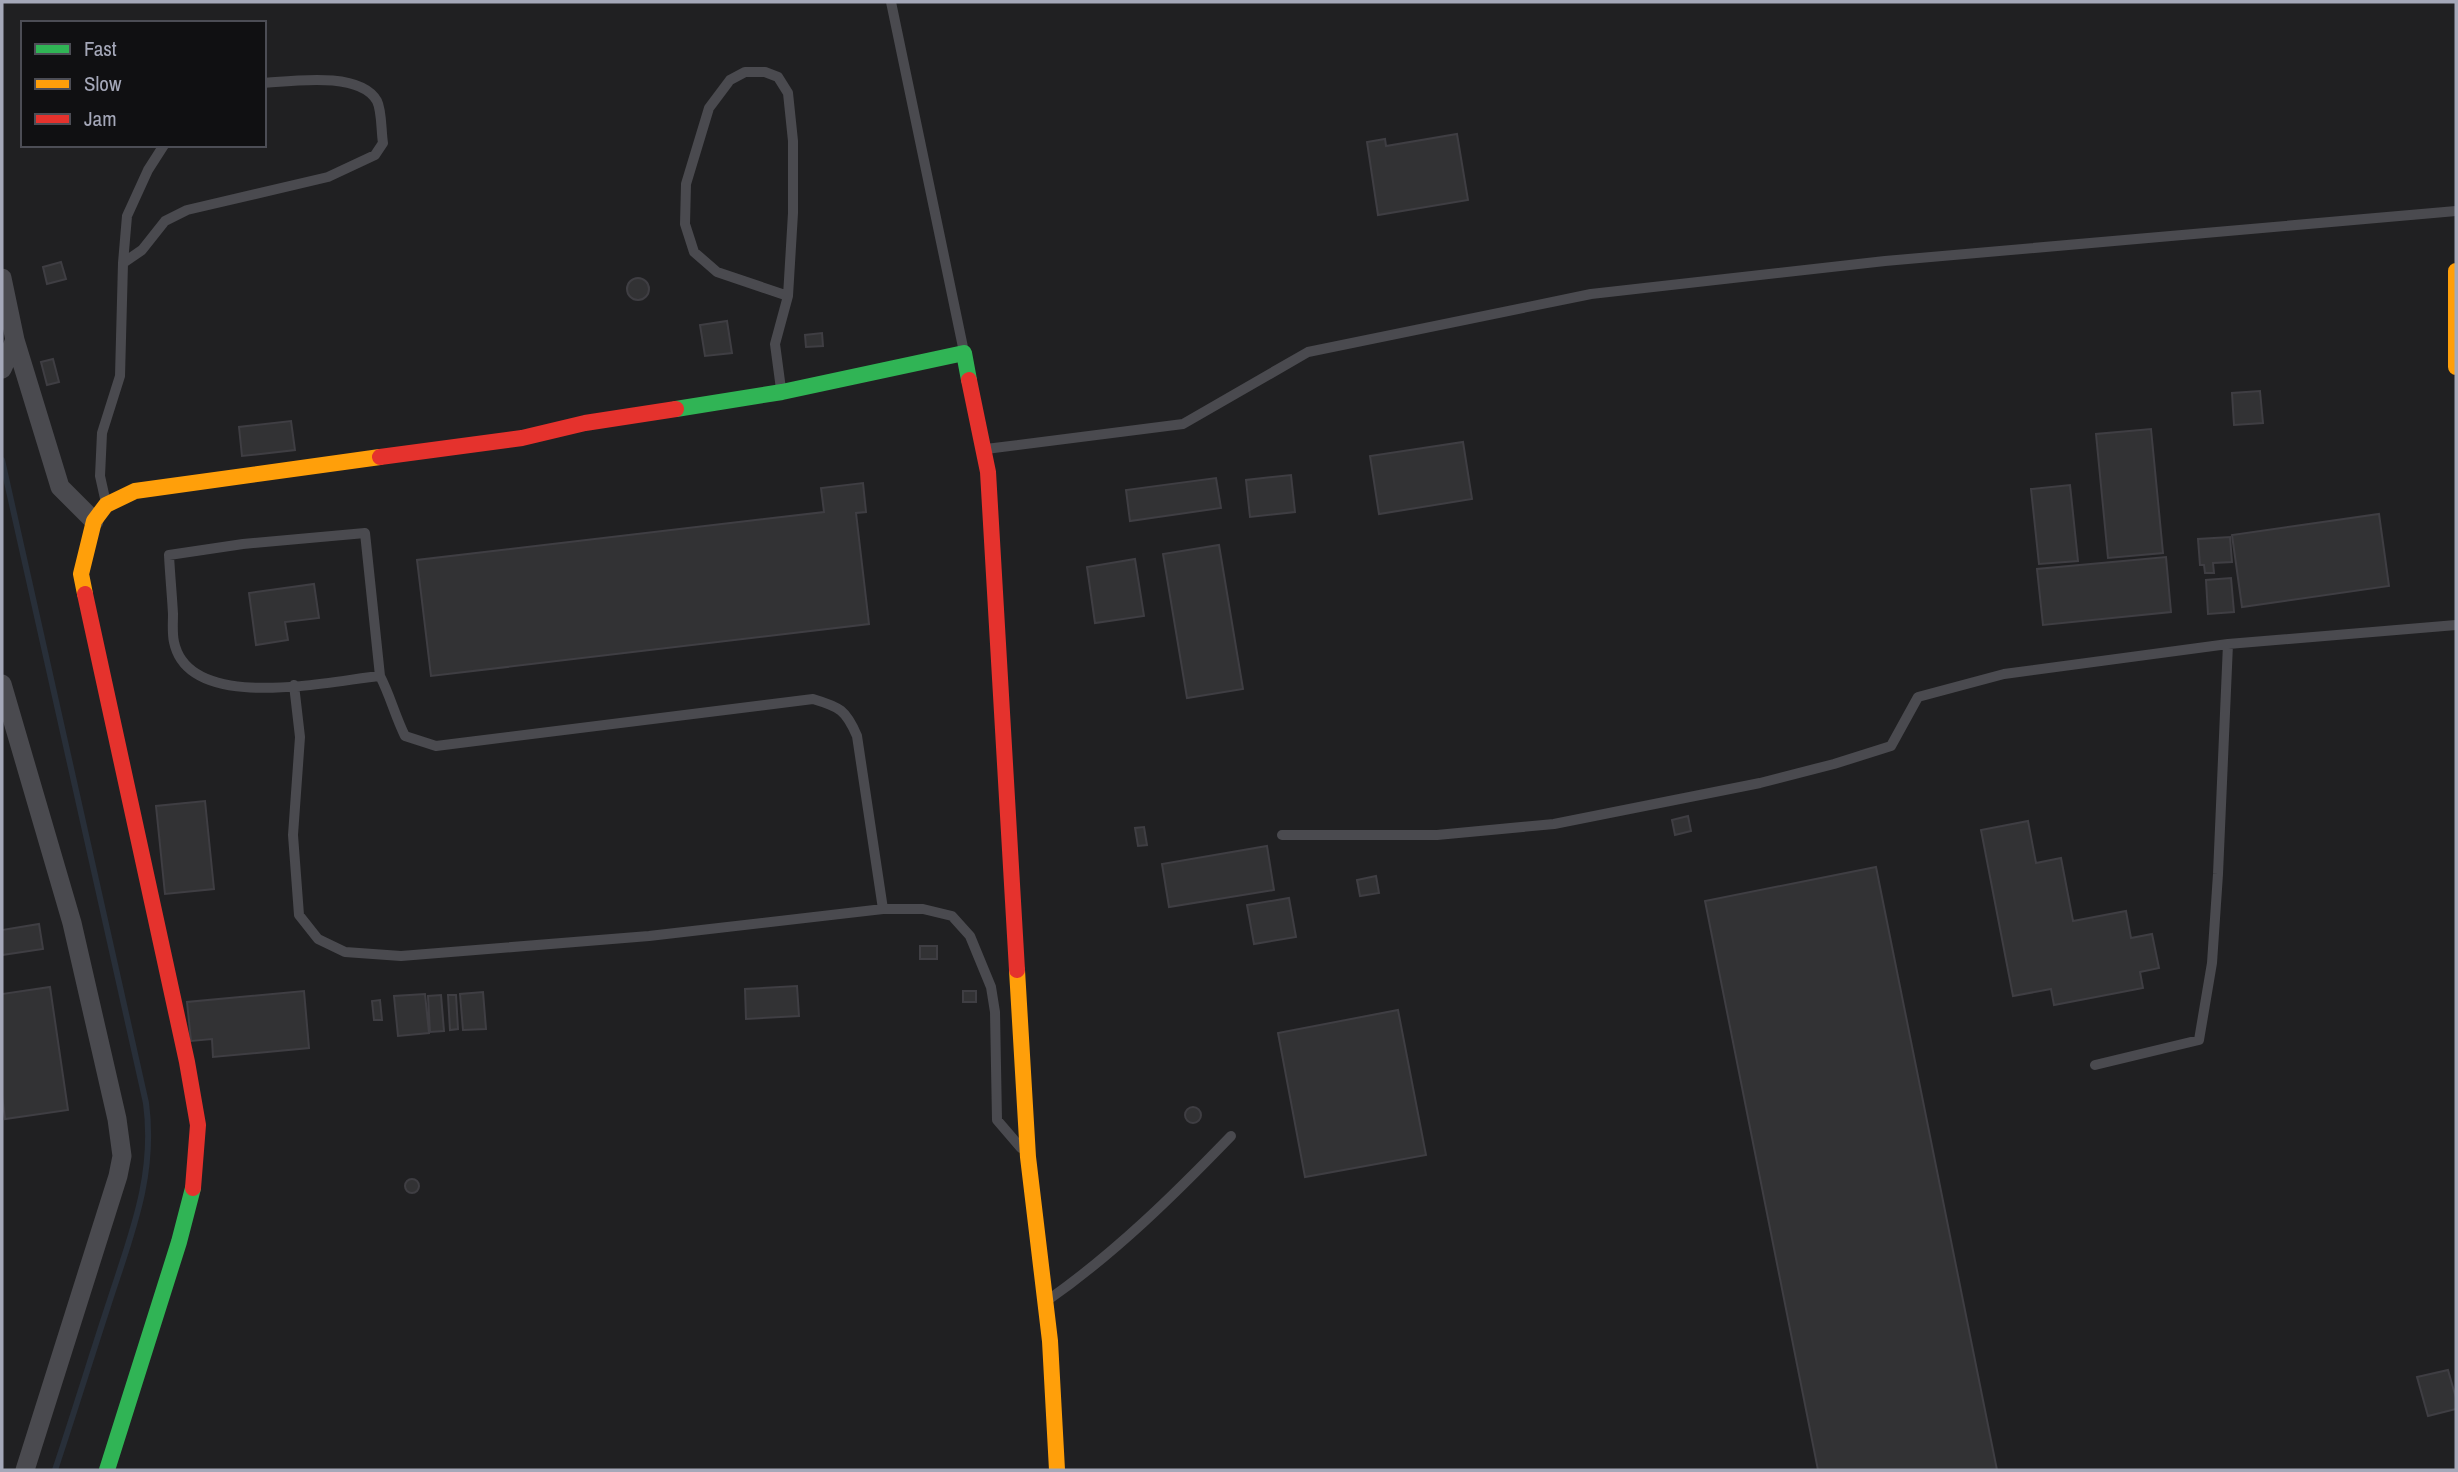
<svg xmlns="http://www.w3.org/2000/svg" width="2458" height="1472" font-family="'Archivo Narrow',sans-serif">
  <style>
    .built { fill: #202022; fill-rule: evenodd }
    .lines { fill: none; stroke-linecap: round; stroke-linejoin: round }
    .stream { stroke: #282f39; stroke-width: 6 }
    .building { fill: #323234; stroke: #3f3e43; stroke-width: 2 }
    .lane { stroke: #4a4a4f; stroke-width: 10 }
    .street { stroke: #4a4a4f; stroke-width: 19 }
    .fast { stroke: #30b455; stroke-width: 16 }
    .slow { stroke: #ff9f0a; stroke-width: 16 }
    .jam { stroke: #e5322d; stroke-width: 16 }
  </style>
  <rect width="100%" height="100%" fill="#161616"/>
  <!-- built -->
  <path class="built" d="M2,2H2456V1470H2ZM23,23H264V145H23Z"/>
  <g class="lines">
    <!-- stream -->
    <path class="stream" d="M2,460L146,1103C156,1177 130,1237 108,1306C90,1361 73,1416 55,1470"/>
  </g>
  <!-- building -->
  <path class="building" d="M1457,134L1468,200L1378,215L1367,142L1385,139L1386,146Z
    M61,262L66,279L47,284L43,267Z
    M627 289a11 11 0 1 1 22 0a11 11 0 1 1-22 0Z
    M727,321L732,353L705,356L700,325Z
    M822,333L823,346L806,347L805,335Z
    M53,359L59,382L47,385L41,362Z
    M2260,391L2263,423L2234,425L2232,393Z
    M291,421L295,450L242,456L239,427Z
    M2151,429L2163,553L2108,558L2096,434Z
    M1463,442L1472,499L1379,514L1370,456Z
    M1291,475L1295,512L1250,517L1246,480Z
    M1216,478L1221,508L1130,521L1126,490Z
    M863,483L866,512L856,513L869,624L431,676L417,560L824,512L821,488Z
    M2070,485L2078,561L2039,564L2031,489Z
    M2379,514L2389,586L2242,607L2232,535Z
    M2230,537L2232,562L2213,563L2214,573H2205L2204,565H2200L2198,539Z
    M1219,545L1243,689L1187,698L1163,554Z
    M2166,557L2171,612L2043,625L2037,569Z
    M1135,559L1144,616L1095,623L1087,567Z
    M2231,578L2234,612L2208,614L2206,580Z
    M314,584L319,618L285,622L288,640L256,645L249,593Z
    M205,801L214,889L165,894L156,806Z
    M1688,816L1691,831L1675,835L1672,820Z
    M2028,821L2036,863L2061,858L2073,921L2126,911L2131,938L2152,934L2159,968L2140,972L2143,988L2054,1005L2051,989L2013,996L1981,830Z
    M1144,827L1147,845L1138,846L1135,828Z
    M1267,846L1274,890L1169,907L1162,864Z
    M1876,867L1997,1470H1818L1705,901Z
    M1376,876L1379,893L1360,896L1357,880Z
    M1289,898L1296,937L1254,944L1247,905Z
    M39,924L43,949L2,955V930Z
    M920,946H937V959H920Z
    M797,986L799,1016L746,1019L745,989Z
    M50,987L68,1110L5,1119L2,1095V994Z
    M304,991L309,1048L213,1057L212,1039L191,1041L187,1002Z
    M963,991H976V1002H963Z
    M483,992L486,1029L463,1030L460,994Z
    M425,994L429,1033L398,1036L394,996Z
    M441,995L444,1031L430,1032L428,996Z
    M448,995H456L458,1029L450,1030Z
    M380,1000L382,1020H374L372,1001Z
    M1398,1010L1426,1155L1305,1177L1278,1033Z
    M1185 1115a8 8 0 1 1 16 0a8 8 0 1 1-16 0Z
    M405 1186a7 7 0 1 1 14 0a7 7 0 1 1-14 0Z
    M2448,1370L2456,1398V1409L2428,1416L2417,1377Z"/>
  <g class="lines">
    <!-- lane -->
    <path class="lane" d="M891,2L964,352
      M123,263L142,250L165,221L187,210L328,177L375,155L383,143C381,131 382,111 377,101C360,71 293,81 264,83
      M781,389L775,344L788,296L793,213V141L788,93L778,77L765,72H745L730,80L709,108L686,184L685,224L694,252L717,272L788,296
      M986,449L1183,424L1308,352L1591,294L1885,261L2456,211
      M106,503L100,476L102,433L120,376L123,263L127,216L148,170L164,145
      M380,676C329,681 189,714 174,642C172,633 173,623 173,614C172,595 170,575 169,555L243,544L365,533L380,676C390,695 395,716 405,736L436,746L813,699C840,707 846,710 857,736L883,909
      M294,685L300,737L293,835L299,915L318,939L345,952L401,956L649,936L883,909H923L952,916L970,936L991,987L995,1012L997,1120L1021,1148
      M1282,835H1437L1554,824L1760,783L1834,764L1891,746L1918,697L2004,674L2228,644L2456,625
      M2095,1065L2199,1040L2212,963L2218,874L2228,644
      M1048,1300C1115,1253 1174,1195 1231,1136"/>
    <!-- street -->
    <path class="street" d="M2,278L15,340L60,487L94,521
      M2,369L15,340
      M2,684L72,923L117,1119L122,1156L118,1176L25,1470"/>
    <!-- fast -->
    <path class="fast" d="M676,409L782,392L964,353L969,380
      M107,1470L179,1242L193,1188"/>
    <!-- slow -->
    <path class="slow" d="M2456,271V367
      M85,594L81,574L94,521L106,505L135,491L380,457
      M1017,970L1028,1157L1050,1341L1057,1470"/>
    <!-- jam -->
    <path class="jam" d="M969,380L988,472L1017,970
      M380,457L522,438L585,423L676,409
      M85,594L187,1062L198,1125L193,1188"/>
  </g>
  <!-- border -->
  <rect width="2458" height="1472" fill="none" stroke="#a5a8b9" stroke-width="7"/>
  <!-- legend -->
  <rect x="21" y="21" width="245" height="126" fill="#101012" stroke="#4c4d55" stroke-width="2"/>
  <rect x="35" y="44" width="35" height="10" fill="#30b455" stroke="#4c4d55" stroke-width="2"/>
  <text x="84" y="56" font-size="21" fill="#a5a8b9">Fast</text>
  <rect x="35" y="79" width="35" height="10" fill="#ff9f0a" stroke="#4c4d55" stroke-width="2"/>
  <text x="84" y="91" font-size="21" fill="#a5a8b9">Slow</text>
  <rect x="35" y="114" width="35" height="10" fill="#e5322d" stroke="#4c4d55" stroke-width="2"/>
  <text x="84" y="126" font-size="21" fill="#a5a8b9">Jam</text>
</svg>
